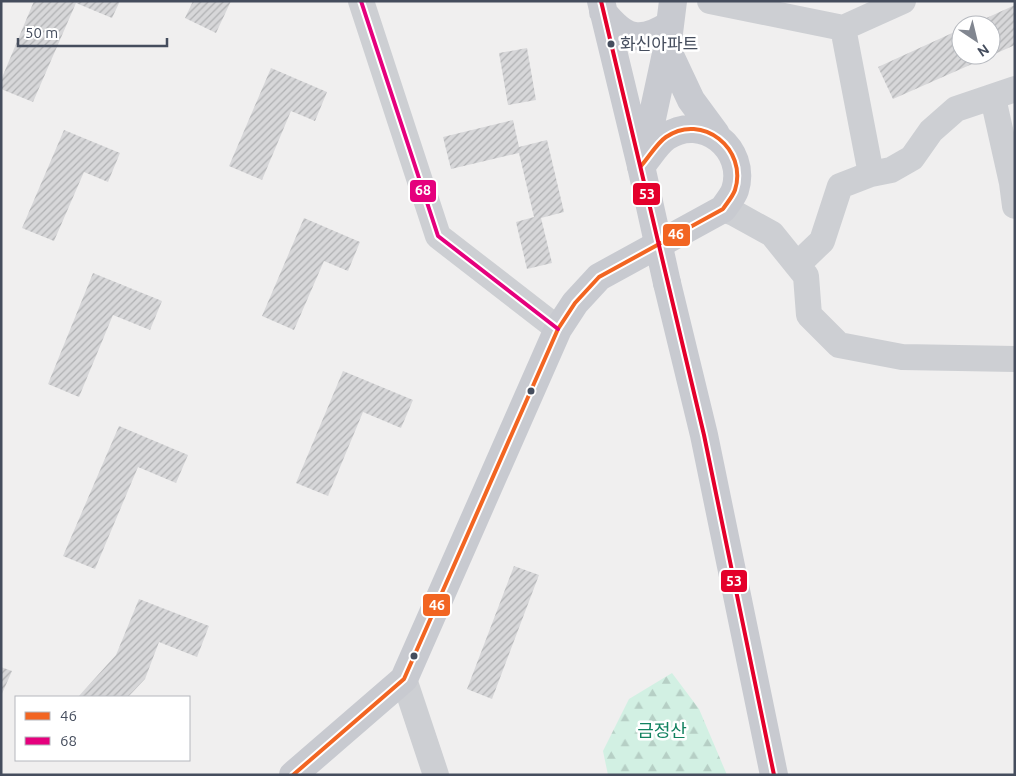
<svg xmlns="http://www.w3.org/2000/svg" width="1016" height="776" font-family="Ubuntu,'Noto Sans KR',sans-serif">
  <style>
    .forest { fill: url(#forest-firs) }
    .building { fill: url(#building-hatch) }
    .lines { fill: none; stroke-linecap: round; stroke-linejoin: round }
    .minor { stroke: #cdcfd3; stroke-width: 26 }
    .major { stroke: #c8cad0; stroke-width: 28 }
    .major-bridge { stroke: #c8cad0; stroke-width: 28 }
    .bus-1-casing { stroke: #fff; stroke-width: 8 }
    .bus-2-casing { stroke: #fff; stroke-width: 8 }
    .bus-3-casing { stroke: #fff; stroke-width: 8 }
    .bus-1 { stroke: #f26522; stroke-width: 4 }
    .bus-2 { stroke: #e5007d; stroke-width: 4 }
    .bus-3 { stroke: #e4002b; stroke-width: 4 }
    .bus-dot { fill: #454d5d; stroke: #fff; stroke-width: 2 }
    .labels { text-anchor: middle; stroke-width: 5; stroke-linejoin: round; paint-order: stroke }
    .bus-label { font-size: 17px; fill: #454d5d; stroke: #fff; text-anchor: start }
    .park-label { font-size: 18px; fill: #128260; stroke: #fff }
    .line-badge { stroke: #fff; stroke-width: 2 }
    .badge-label { font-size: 14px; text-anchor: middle; font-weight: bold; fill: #fff }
  </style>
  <defs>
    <pattern id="forest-firs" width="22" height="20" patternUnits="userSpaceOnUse" patternTransform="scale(1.25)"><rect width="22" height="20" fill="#d2f0e3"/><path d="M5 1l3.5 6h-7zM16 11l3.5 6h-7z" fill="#b6cfc5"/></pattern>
    <pattern id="building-hatch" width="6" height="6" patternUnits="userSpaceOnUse" patternTransform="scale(1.25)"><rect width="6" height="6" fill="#d7d7d9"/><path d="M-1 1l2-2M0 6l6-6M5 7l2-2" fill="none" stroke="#b0b1b3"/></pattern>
  </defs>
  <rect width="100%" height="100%" fill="#f0efef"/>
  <!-- forest -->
  <path class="forest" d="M672,673L699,709L727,775H608L603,751L629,699Z"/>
  <!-- building -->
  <path class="building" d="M34,1H120L112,18L76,3L33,102L1,89V80Z
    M193,1H231L216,33L185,18Z
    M1015,5V45L893,99L878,67L961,29V55H991V25H971Z
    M527,48L536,100L508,105L499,53Z
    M271,68L327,92L315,121L291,111L262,180L229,166Z
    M513,120L519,147L547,140L564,212L541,218L552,263L527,269L516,222L534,217L519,153L451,169L443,137Z
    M64,130L120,153L108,182L84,172L54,241L22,228Z
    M304,218L360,242L348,271L324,261L294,330L262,316Z
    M93,273L162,301L150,330L113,315L79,397L48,384Z
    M343,371L413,400L401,428L363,412L328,496L296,483Z
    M119,426L188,455L176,483L138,467L95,569L63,556Z
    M514,566L539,575L492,699L467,689Z
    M139,599L209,626L197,657L159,642L145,679L128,697H78L116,655Z
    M1,667L12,671L1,696Z"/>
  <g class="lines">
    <!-- minor -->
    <path class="minor" d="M361,1L438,236L558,329
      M710,1L843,28L903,1
      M843,28L871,174
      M993,98L1012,183L1015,206
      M723,209L734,213L772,234L806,276L809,315L839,345L902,357L1015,359
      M797,265L822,241L840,186L871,174L891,170L912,158L931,131L956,109L1015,89
      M404,679L436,775"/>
    <!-- major -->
    <path class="major" d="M601,1L641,166
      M603,12C625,39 639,44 669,25
      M667,49L691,100L716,134
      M643,160L667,49L673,1
      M667,283L704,435L774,775
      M293,775L404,679L558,329L575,303L599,277L723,209C727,203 733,196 735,190C748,149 702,112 666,137C657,143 649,157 641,166"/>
    <!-- major-bridge -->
    <path class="major-bridge" d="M641,166L667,283"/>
    <!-- bus-1 casing -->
    <g class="bus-1-casing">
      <path id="bus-1" d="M293,775L404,679L558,329L575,303L599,277L723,209C727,203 733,196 735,190C748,149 702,112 666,137C657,143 649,157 641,166"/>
    </g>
    <!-- bus-2 casing -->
    <g class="bus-2-casing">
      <path id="bus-2" d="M361,1L438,236L558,329"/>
    </g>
    <!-- bus-3 casing -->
    <g class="bus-3-casing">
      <path id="bus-3" d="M601,1L704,435L774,775"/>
    </g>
    <!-- bus-1 -->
    <use href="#bus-1" class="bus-1"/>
    <!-- bus-2 -->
    <use href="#bus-2" class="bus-2"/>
    <!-- bus-3 -->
    <use href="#bus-3" class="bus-3"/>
  </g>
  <!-- markers -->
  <g class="bus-dot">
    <circle cx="611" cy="44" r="4.5"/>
    <circle cx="531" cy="391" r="4.5"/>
    <circle cx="414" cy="656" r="4.5"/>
  </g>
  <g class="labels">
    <!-- bus labels -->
    <g class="bus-label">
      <text x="620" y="50">화신아파트</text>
    </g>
    <!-- park labels -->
    <g class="park-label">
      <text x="662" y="737">금정산</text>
    </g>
  </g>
  <g class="line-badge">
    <rect x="409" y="179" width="28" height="24" rx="5" fill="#e5007d"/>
    <rect x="632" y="182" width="29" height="24" rx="5" fill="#e4002b"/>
    <rect x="662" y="223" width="29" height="24" rx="5" fill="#f26522"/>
    <rect x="720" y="569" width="28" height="24" rx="5" fill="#e4002b"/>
    <rect x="422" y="593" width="29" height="24" rx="5" fill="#f26522"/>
  </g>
  <g class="badge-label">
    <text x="423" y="195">68</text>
    <text x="647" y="199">53</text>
    <text x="676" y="239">46</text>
    <text x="734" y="586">53</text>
    <text x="437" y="610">46</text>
  </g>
  <!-- border -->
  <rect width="1016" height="776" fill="none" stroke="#454d5d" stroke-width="5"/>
  <!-- legend -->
  <rect x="15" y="696" width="175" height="65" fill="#ffffff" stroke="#b5b8be"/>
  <rect x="25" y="712" width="25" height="8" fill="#f26522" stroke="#b5b8be"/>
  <text x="60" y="721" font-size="15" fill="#454d5d">46</text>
  <rect x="25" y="737" width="25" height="8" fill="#e5007d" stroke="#b5b8be"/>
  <text x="60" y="746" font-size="15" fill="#454d5d">68</text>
  <!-- north arrow -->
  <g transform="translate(976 40) rotate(145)"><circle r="24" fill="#ffffff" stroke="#b5b8be"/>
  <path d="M0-4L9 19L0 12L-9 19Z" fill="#818690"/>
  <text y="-8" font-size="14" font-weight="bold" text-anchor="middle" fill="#454d5d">N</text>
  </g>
  <!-- scale -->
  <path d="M18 38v8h149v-8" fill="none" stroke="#454d5d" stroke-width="2.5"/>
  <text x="25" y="38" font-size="15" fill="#454d5d" stroke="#ffffff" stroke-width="4" paint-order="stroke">50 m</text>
</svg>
